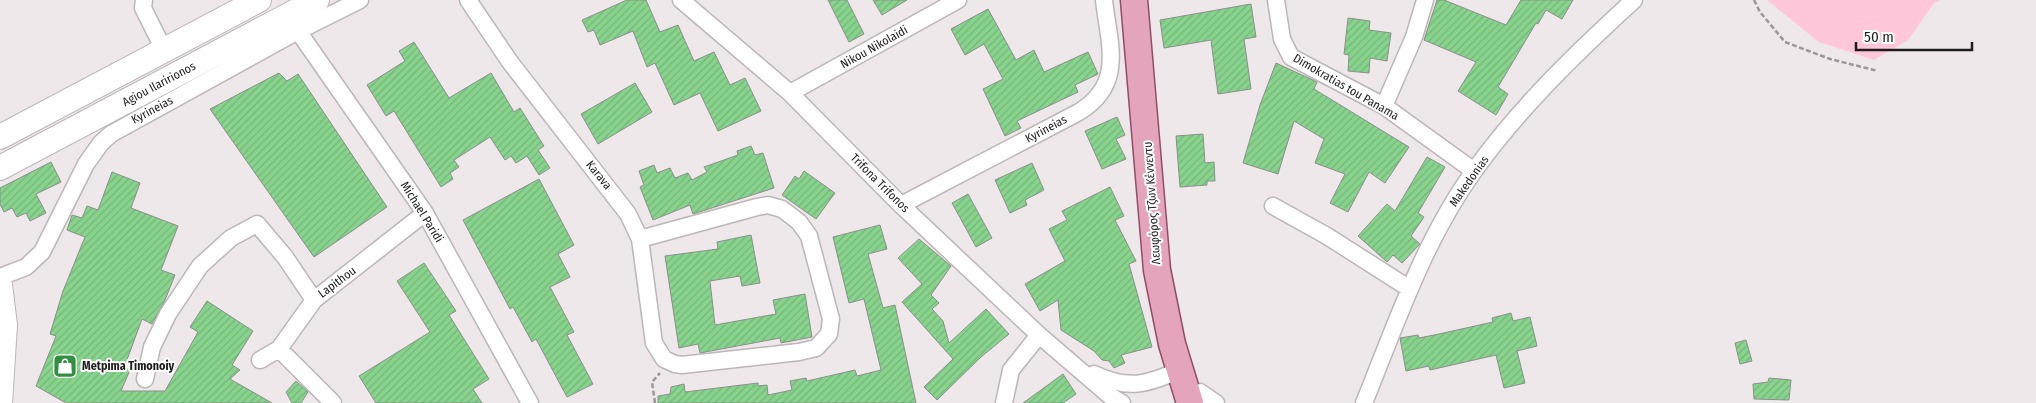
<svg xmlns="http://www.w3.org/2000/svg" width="2036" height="403" font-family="'Fira Sans Condensed',sans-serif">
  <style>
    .green { fill: #ffc7d9 }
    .building { fill: url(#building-hatch); stroke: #8b8f8b }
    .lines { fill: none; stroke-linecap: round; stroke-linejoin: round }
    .street-casing { stroke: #bcb6b8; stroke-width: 19 }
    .secondary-casing { stroke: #bcb6b8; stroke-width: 26 }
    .primary-casing { stroke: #924d68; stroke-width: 29 }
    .path { stroke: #9b9698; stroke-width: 2.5; stroke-dasharray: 5 2.5; stroke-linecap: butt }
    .street { stroke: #fff; stroke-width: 16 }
    .secondary { stroke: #fff; stroke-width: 24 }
    .primary { stroke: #e3a4bc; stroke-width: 26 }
    .labels { text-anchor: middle; stroke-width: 4; stroke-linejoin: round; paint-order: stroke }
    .street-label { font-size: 12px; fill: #1e1c1d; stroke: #fff }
    .poi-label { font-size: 12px; font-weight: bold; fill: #1e1c1d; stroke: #fff; text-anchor: start }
  </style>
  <defs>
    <pattern id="building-hatch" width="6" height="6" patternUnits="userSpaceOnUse" patternTransform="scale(1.25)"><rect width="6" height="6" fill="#88d38e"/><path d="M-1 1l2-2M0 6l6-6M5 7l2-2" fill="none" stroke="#75b57a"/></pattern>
  </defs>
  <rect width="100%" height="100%" fill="#eee8ea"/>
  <!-- green -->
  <path class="green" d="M1767,0H1940L1934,3L1908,40L1874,60L1819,42Z"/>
  <!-- building -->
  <path class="building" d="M627,0H646L660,32L678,25L694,61L714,52L730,85L745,78L761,111L718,131L700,93L674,105L655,63L647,67L633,31L600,45L594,30L588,32L582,20Z
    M828,0H847L864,34L849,42Z
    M873,0H907L882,15Z
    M1437,0H1444L1506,25L1521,0H1573L1562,19L1546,10L1538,24L1536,23L1498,87L1508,94L1496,115L1458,91L1476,62L1424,40Z
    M1251,4L1256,37L1244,39L1251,89L1218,94L1211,40L1164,48L1160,20Z
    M988,9L1016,60L1034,50L1044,72L1088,52L1098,74L1075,85L1078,92L1017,121L1021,128L1005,136L983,89L1003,79L984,44L965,55L951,29Z
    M1348,18L1370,21L1369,30L1391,33L1387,61L1370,58L1369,73L1348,71L1349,55L1344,54Z
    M414,42L449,98L491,73L514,112L520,108L544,146L538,150L550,168L539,175L527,156L516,163L511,156L505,160L490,137L454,160L459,167L450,173L453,179L441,187L394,111L386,116L367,85L405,61L399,51Z
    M1276,63L1317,82L1314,89L1409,147L1385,183L1369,172L1348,212L1330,203L1345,174L1315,163L1324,139L1294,121L1278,174L1243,163L1260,105Z
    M279,73L287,81L298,74L387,207L314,257L210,109Z
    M635,83L652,112L598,144L581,114Z
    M1117,117L1125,135L1116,139L1126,159L1102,169L1085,131Z
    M1203,134L1205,163L1214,162L1215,181H1207V185L1180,187L1176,136Z
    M751,146L755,155L763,153L774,188L693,214L690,205L653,220L640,187L644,185L639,171L654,165L657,173L670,168L675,178L688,173L692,180L707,172L704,167L738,155L737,151Z
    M1427,157L1445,167L1418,213L1424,217L1411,236L1420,244L1402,263L1393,255L1387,262L1358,236L1387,204L1395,211Z
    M51,162L61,182L36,194L46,213L30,221L26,213L17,217L12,208L4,212L0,204V188Z
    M1032,163L1044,190L1025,200L1027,205L1010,213L995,180Z
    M804,171L835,193L816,219L782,195L795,176L799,179Z
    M112,172L140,183L131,208L178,226L161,270L175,275L165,300L152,324L142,319L124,368L130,370L121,391H165L198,332L190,327L207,301L253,331L232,365L240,370L230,379L272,403H66L36,386L56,336L50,334L63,291L85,237L67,230L72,215L82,218L87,206L98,210Z
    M539,179L574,245L558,254L570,277L550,287L574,332L567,335L593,384L567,397L536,339L532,342L513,307L510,309L463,220Z
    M1110,187L1124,216L1115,220L1136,261L1129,264L1152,347L1121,355L1125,363L1114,368L1109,361L1102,360L1094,351L1061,330L1058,300L1040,311L1025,284L1065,261L1049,229L1067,220L1062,211Z
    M968,194L992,238L976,247L952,203Z
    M880,225L887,249L868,254L883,308L895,305L916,403H658V396L670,394L671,387L684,384L685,392L758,383V386L767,385L768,395L792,390L790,381L806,378L807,381L855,370L857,376L881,370L864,299L849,303L833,237Z
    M751,235L760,283L742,286L740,276L710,281L715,325L776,314L773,300L805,294L812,337L781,343L780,338L700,353L698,344L679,348L665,256L718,249L717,242Z
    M919,239L951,266L931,295L939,303L932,309L943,321L949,343L986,309L1009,334L981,357L937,400L924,387L953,359L902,302L922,284L898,258Z
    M424,263L456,311L449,315L489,379L473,389L482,403H376L359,376L430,332L397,281Z
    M1511,313L1513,321L1530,317L1537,346L1517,351L1525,383L1504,388L1496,355L1430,370L1429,366L1406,371L1400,338L1418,335L1419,338L1439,334L1493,322L1492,318Z
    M1746,340L1752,361L1740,364L1735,343Z
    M1063,374L1076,394L1063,403H1023Z
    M1769,378L1791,380L1789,400L1754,399L1753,384L1768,382Z
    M296,381L308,392L301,403H292L286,392Z"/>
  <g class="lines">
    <!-- street casing -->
    <g class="street-casing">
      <path id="street" d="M144,0L143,8L164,50
        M468,0L510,62L628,214L640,239L654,343L664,359L675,364L682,365L799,352L816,348L829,334L831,319L809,236L799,222L782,209L768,205L757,207L640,239
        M681,0L790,93L901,205L1039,335L1110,396L1122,403
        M1276,0L1282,39L1291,57L1384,106L1474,171
        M298,31L425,213L530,403
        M790,93L958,0
        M1384,106L1414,37L1425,0
        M901,205L1079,112C1125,84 1109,45 1104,0
        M1273,206L1327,236L1410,289
        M0,277L26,267L42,252L86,164L101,143L111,134L298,31L360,0
        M279,349L333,403
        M260,360L279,349L314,300L425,213
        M1094,374C1128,390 1146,385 1180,370
        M145,379L152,347L168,314L200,266L231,238L257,224L285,257L314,300
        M1188,396L1200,392L1216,403
        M1004,403L1011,370L1039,335
        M1364,403C1396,324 1424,240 1474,171C1520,107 1576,53 1634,0"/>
    </g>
    <!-- secondary casing -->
    <g class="secondary-casing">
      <path id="secondary" d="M0,137L259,0
        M0,168L317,0
        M0,285L5,325L0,403"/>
    </g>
    <!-- primary casing -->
    <g class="primary-casing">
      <path id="primary" d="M1134,0L1157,270L1172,344L1190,403"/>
    </g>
    <!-- path -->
    <path class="path" d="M1754,0L1760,12L1785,42L1830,59L1878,71
      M655,403L652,382L660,373"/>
    <!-- street -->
    <use href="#street" class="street"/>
    <!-- secondary -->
    <use href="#secondary" class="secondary"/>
    <!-- primary -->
    <use href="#primary" class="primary"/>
  </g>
  <!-- icons -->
  <defs>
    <g id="shop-square" transform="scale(1.25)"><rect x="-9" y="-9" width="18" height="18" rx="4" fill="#328f41" stroke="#fff"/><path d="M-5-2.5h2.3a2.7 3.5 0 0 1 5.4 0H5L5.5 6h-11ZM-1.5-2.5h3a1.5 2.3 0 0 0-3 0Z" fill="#fff"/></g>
  </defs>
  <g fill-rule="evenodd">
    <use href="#shop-square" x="65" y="366"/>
  </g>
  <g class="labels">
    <!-- street labels -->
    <g class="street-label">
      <text transform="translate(874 47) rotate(-29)" y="4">Nikou Nikolaidi</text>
      <text transform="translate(159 84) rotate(-28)" y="4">Agiou Ilaririonos</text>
      <text transform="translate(1346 87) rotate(30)" y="4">Dimokratias tou Panama</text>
      <text transform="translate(152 110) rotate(-28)" y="4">Kyrineias</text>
      <text transform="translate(1046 129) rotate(-28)" y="4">Kyrineias</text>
      <text transform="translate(599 175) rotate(51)" y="4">Karava</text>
      <text transform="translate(1469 181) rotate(-55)" y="4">Makedonias</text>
      <text transform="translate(880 183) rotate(45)" y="4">Trifona Trifonos</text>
      <text transform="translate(1152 203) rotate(-94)" y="4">Λεωφόρος Τζων Κέννεντυ</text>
      <text transform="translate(422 212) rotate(58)" y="4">Michael Paridi</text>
      <text transform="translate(337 282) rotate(-37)" y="4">Lapithou</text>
    </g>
    <!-- poi labels -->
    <g class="poi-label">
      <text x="82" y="370">Metpima Timonoiy</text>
    </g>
  </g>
  <!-- scale -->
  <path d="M1856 42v8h116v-8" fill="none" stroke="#1e1c1d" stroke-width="2.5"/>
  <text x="1864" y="42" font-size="15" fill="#1e1c1d" stroke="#ffffff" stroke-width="4" paint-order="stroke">50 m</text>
</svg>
